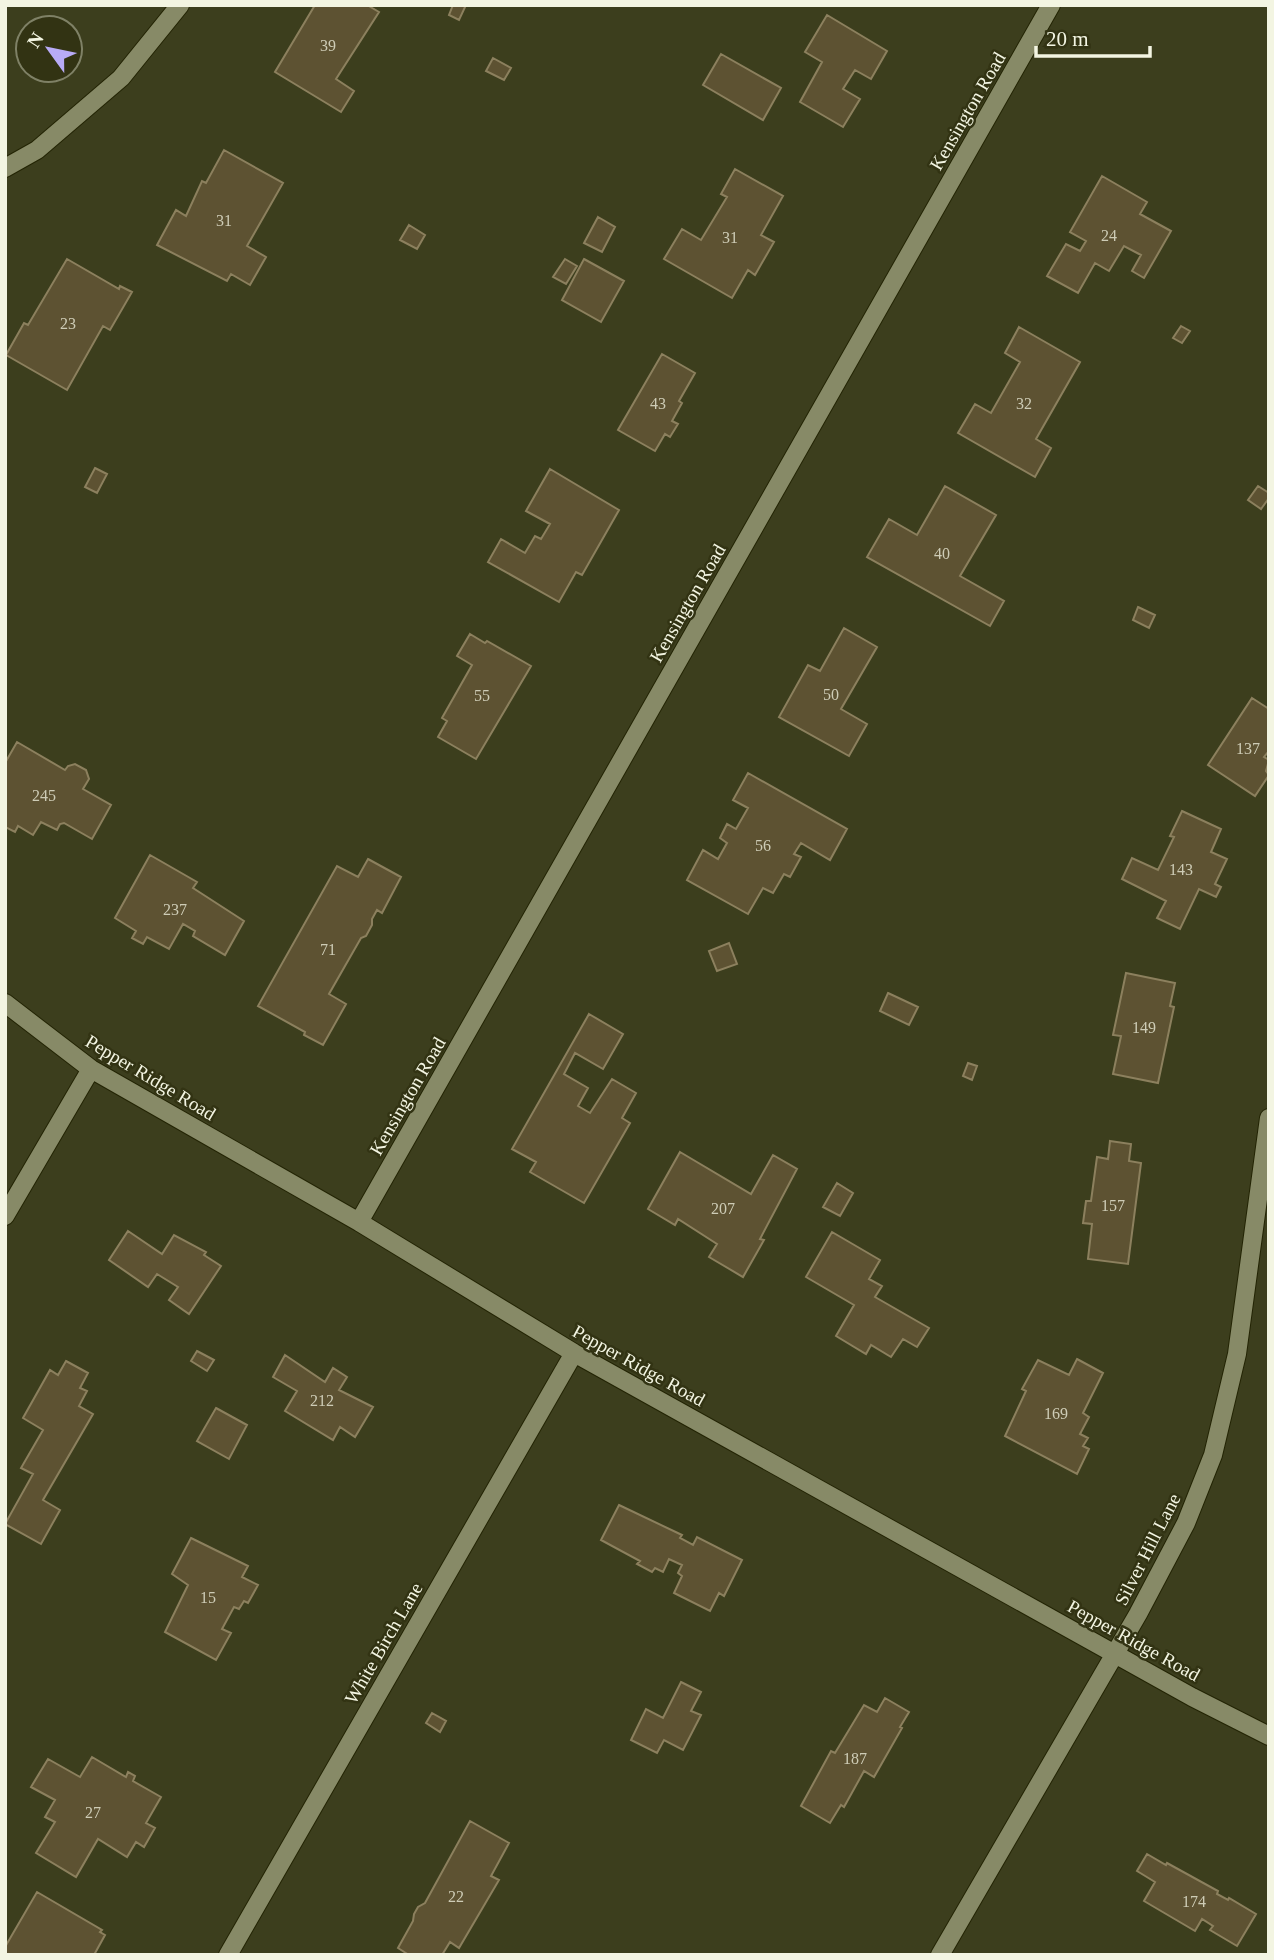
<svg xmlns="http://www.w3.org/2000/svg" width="1274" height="1960" font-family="'Times New Roman',serif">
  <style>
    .building { fill: #5d5232; stroke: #8c805e; stroke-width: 2 }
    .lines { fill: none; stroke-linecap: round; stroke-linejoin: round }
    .minor-casing { stroke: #232404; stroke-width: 20 }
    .minor { stroke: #878a67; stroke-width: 18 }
    .labels { text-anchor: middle; stroke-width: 5; stroke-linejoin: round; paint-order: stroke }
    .number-label { font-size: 16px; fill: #ceccb6 }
    .street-label { font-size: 19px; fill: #f3f5e2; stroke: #323313 }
  </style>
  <rect width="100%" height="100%" fill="#3c3e1d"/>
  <!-- building -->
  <path class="building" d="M315,5H367L379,12L336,79L354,91L341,112L275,72Z
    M453,5H466L459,20L449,15Z
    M827,15L887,51L871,79L855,70L843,89L860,99L843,127L800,102L822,62L805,52Z
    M721,54L781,88L763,120L703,85Z
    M493,58L511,68L504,80L486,71Z
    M224,150L283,183L247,246L266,257L250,285L231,274L227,281L157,245L176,210L186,216L202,181L206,183Z
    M735,169L783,196L761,235L774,242L755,275L748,270L732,298L664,259L682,229L701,240L727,197L721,194Z
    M1102,176L1147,202L1140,214L1171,231L1144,278L1132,271L1141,255L1124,246L1109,271L1095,263L1078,293L1047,276L1066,244L1080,251L1086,241L1070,232Z
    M598,217L615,227L602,252L584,243Z
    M409,225L425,235L417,249L400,240Z
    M67,259L119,289L120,286L132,292L110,330L103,326L67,390L6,355L24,323L28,325Z
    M565,259L577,266L566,284L553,277Z
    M584,259L624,281L601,322L562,300Z
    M1181,326L1190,331L1182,343L1173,338Z
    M1019,327L1080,362L1036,439L1051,448L1035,477L958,433L975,404L991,413L1020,362L1005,353Z
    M662,354L695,373L679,401L682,403L672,421L678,424L670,437L665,434L655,451L618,430Z
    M95,468L107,474L97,493L85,487Z
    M550,469L619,510L582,575L576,572L559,602L488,562L501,539L525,553L535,536L541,539L550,524L526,511Z
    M945,486L996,515L960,576L1004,601L990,626L867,557L889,519L917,535Z
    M1258,486L1269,493V498L1261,509L1248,500Z
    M1138,607L1155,615L1149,628L1133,620Z
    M844,628L877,647L841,709L867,724L849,756L779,717L808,665L820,671Z
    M470,634L485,643L487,641L531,666L476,759L438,737L447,721L442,718L472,665L457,656Z
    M1252,698L1269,709V751L1264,757L1269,760L1266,771L1269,775L1255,796L1208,765Z
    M17,742L65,770L68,766L75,764L86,770L89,779L83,789L111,805L92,839L64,823L60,824L57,830L41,822L33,835L18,826L15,832L5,827V763Z
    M748,773L847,829L830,860L801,843L794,854L801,857L790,877L784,874L773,893L763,888L748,914L687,880L703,850L718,859L727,843L720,838L727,824L736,829L748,808L733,800Z
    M1182,811L1221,829L1211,852L1227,859L1215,884L1221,887L1216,897L1199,889L1180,929L1157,918L1166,901L1122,879L1132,858L1158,870L1174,837L1170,836Z
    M150,855L197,882L193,888L244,921L225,955L193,936L195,931L183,924L169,949L147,937L143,944L132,938L136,931L115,918Z
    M368,859L401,877L382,913L377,910L372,919V925L366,936L361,938L329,994L346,1004L323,1045L304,1035L305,1032L258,1006L337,866L358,877Z
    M729,943L737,964L717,971L709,951Z
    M1126,973L1175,983L1170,1006L1174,1007L1158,1083L1113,1074L1121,1036L1113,1035Z
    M888,993L918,1007L909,1025L880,1011Z
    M589,1014L623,1034L603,1069L575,1053L564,1074L588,1088L578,1106L590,1113L612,1079L636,1093L622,1118L630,1123L584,1203L530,1172L536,1162L512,1149Z
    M968,1063L977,1066L972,1080L963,1076Z
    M1110,1141L1131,1144L1129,1161L1141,1163L1128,1264L1088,1259L1092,1224L1083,1223L1086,1201H1091L1097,1157L1108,1159Z
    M680,1152L751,1194L773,1155L797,1169L760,1239L764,1240L743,1277L709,1257L717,1244L678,1219L675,1225L648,1209Z
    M837,1183L853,1193L840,1216L823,1207Z
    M128,1231L162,1254L174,1235L206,1252L204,1255L221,1266L189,1314L169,1300L178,1287L157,1274L148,1287L109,1260Z
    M832,1232L880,1260L869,1279L882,1286L875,1297L929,1328L917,1347L903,1339L891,1357L871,1345L866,1354L836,1336L854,1305L806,1277Z
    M197,1351L214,1360L207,1371L191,1361Z
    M285,1355L325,1382L333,1368L347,1377L339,1390L373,1407L355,1437L340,1427L333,1440L285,1411L297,1391L273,1377Z
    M1077,1359L1103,1373L1083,1413L1089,1417L1080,1434L1088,1438L1083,1446L1089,1449L1077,1474L1005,1436L1026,1391L1022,1389L1038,1360L1069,1375Z
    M66,1361L88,1373L80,1388L87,1391L79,1406L93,1414L43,1500L60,1510L41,1544L5,1524L33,1474L21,1468L43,1430L23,1418L50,1370L58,1375Z
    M216,1408L247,1425L229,1459L197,1441Z
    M619,1505L682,1535L680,1538L693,1545L697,1537L742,1560L724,1596L719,1593L710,1611L674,1593L682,1576L678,1573L682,1565L669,1559L663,1572L655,1568L652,1572L637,1564L640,1561L601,1540Z
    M191,1538L248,1566L242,1577L258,1585L248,1603L244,1601L239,1609L234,1607L222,1629L231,1633L216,1660L165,1632L188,1585L172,1574Z
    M681,1682L701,1692L691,1711L701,1715L683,1750L664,1740L657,1753L631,1740L646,1709L663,1718Z
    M885,1698L909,1712L900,1727L902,1728L874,1777L864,1771L844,1807L841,1805L830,1823L801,1806L831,1751L835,1753L864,1705L877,1712Z
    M432,1713L446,1721L440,1732L426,1723Z
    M92,1757L126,1777L128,1772L135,1776L133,1781L161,1797L146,1823L155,1828L144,1847L136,1842L127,1857L98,1839L76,1877L36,1853L55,1822L45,1817L55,1800L31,1787L48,1759L80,1777Z
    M470,1821L509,1843L491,1876L499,1880L459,1948L450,1942L442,1955H409L398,1948L413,1921L414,1914L418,1907L425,1903Z
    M1147,1854L1166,1865L1167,1863L1218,1891L1217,1894L1228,1900L1229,1898L1256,1914L1237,1946L1210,1930L1213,1926L1202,1919L1195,1931L1144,1901L1155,1882L1137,1871Z
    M37,1892L102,1930L100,1932L105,1935L94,1955H5V1947Z"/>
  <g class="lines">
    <!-- minor casing -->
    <g class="minor-casing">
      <path id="minor" d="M5,168L37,150L121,78L180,5
        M5,1003L91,1069L359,1222L574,1353L1192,1697L1269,1736
        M5,1216L91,1069
        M359,1222L1051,5
        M228,1955L574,1353
        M940,1955L1138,1614L1186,1523L1213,1455L1237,1354L1269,1118"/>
    </g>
    <!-- minor -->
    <use href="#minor" class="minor"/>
  </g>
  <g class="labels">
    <!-- number labels -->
    <g class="number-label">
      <text x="328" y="51">39</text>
      <text x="224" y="226">31</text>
      <text x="1109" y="241">24</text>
      <text x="730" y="243">31</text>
      <text x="68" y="329">23</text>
      <text x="658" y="409">43</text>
      <text x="1024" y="409">32</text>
      <text x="942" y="559">40</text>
      <text x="831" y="700">50</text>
      <text x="482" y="701">55</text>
      <text x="1248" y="754">137</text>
      <text x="44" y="801">245</text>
      <text x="763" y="851">56</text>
      <text x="1181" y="875">143</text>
      <text x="175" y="915">237</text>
      <text x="328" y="955">71</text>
      <text x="1144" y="1033">149</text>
      <text x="1113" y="1211">157</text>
      <text x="723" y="1214">207</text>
      <text x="322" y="1406">212</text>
      <text x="1056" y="1419">169</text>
      <text x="208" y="1603">15</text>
      <text x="855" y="1764">187</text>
      <text x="93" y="1818">27</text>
      <text x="456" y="1902">22</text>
      <text x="1194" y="1907">174</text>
    </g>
    <!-- street labels -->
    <g class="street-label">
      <text transform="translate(967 111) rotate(-60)" y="7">Kensington Road</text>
      <text transform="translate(687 603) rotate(-60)" y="7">Kensington Road</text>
      <text transform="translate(151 1077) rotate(31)" y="7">Pepper Ridge Road</text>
      <text transform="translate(407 1096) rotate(-60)" y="7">Kensington Road</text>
      <text transform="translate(639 1365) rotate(29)" y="7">Pepper Ridge Road</text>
      <text transform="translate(1147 1549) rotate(-63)" y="7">Silver Hill Lane</text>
      <text transform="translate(1134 1640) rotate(29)" y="7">Pepper Ridge Road</text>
      <text transform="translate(383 1643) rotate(-60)" y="7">White Birch Lane</text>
    </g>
  </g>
  <!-- border -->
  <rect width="1274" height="1960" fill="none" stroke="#f3f5e2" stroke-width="14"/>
  <!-- north arrow -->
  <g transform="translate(49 49) rotate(303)"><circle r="33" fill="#323313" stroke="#7f8166" stroke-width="2"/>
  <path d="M0-5L12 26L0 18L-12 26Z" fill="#b8abf7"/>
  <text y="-10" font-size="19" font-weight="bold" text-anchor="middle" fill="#f3f5e2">N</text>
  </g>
  <!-- scale -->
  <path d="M1036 46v10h114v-10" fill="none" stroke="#f3f5e2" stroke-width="3.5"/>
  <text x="1046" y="46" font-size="21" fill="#f3f5e2" stroke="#323313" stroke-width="5" paint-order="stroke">20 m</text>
</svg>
